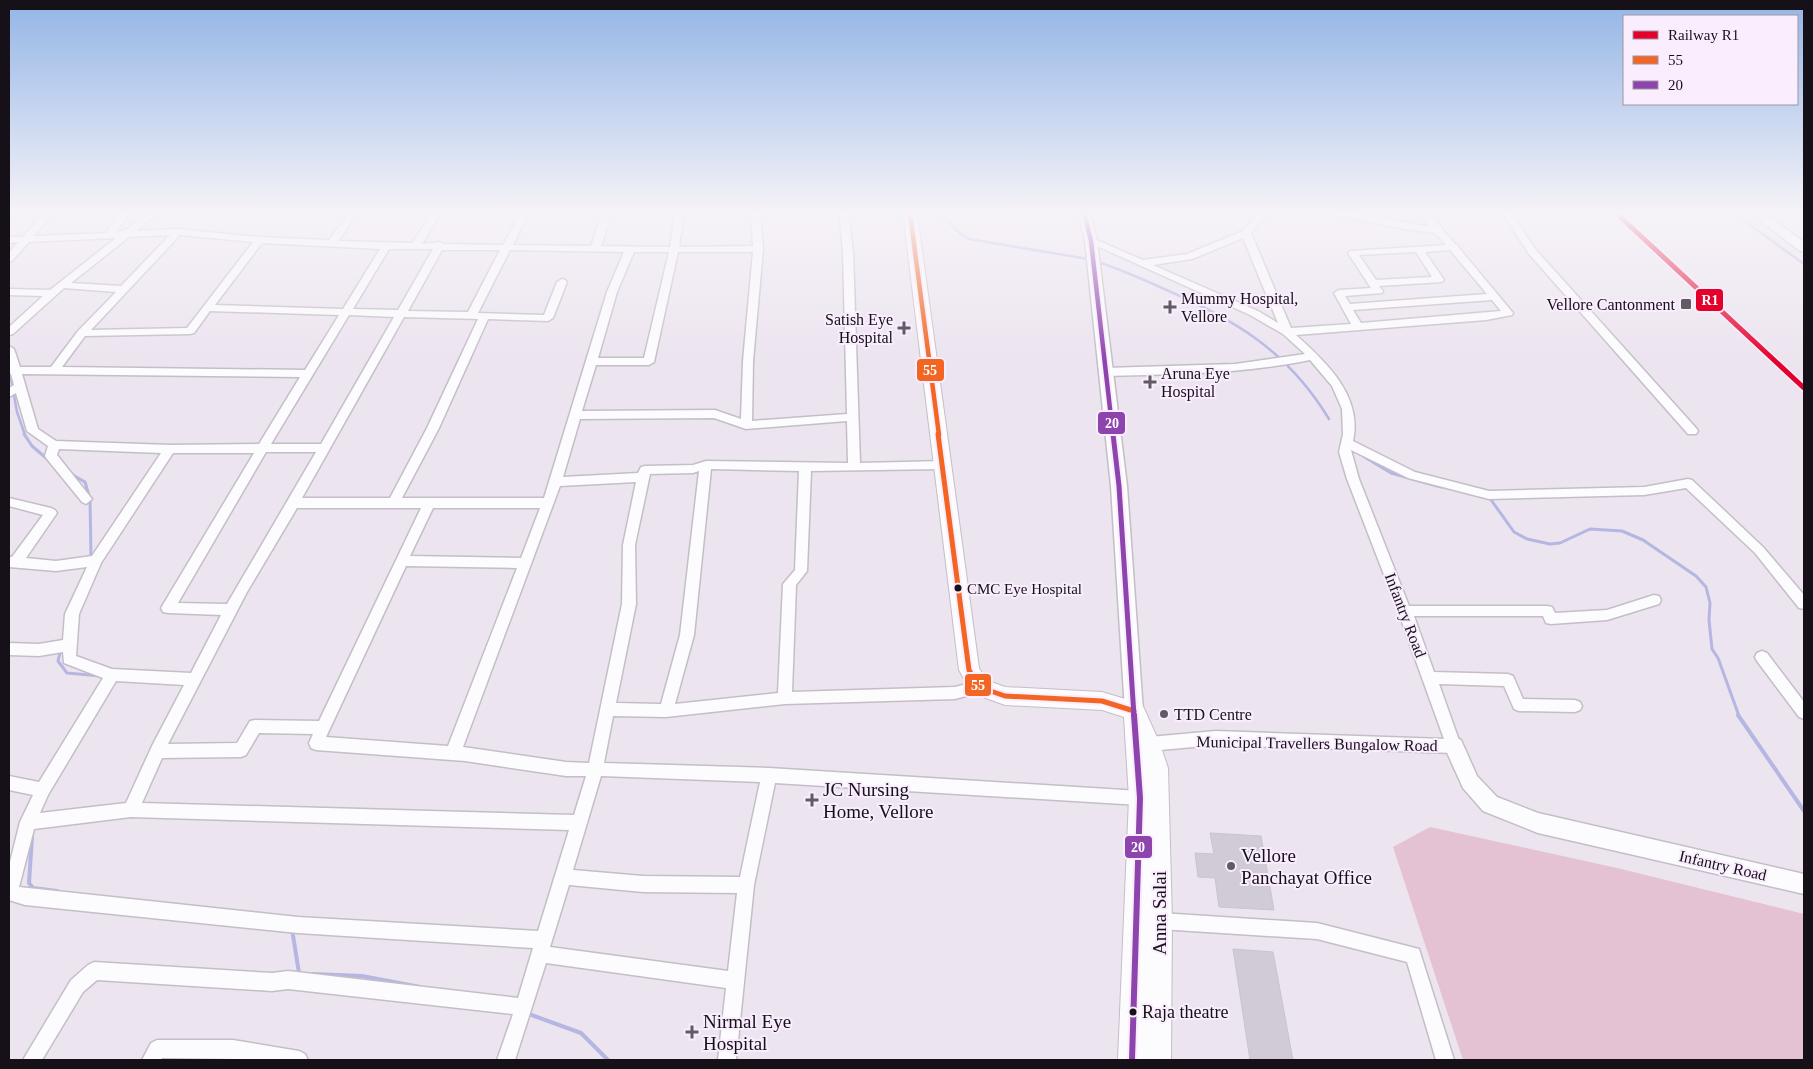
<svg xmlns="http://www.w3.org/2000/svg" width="1813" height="1069" font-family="Georgia,serif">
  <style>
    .green { fill: #e5c2d3 }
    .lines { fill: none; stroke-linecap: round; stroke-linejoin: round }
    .stream-far2 { stroke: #b5b6e2; stroke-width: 2.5 }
    .stream-far1 { stroke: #b5b6e2; stroke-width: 3 }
    .stream { stroke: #b5b6e2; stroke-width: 4 }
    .building { fill: #d0cbd4; stroke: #c8c4cd }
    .minor-casing { stroke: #c4bec7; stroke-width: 3 }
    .major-casing { stroke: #c4bec7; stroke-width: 3 }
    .highway-casing { stroke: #c4bec7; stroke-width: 2 }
    .minor { fill: #fcfbfd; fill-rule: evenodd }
    .major { fill: #fcfbfd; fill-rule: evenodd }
    .highway { fill: #fcfbfd; fill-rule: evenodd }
    .bus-1-far1-casing { stroke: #f9edfe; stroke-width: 8 }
    .bus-1-casing { stroke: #f9edfe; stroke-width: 9 }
    .bus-2-far2-casing { stroke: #f9edfe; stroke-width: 8 }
    .bus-2-far1-casing { stroke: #f9edfe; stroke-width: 9 }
    .bus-2-casing { stroke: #f9edfe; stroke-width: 10 }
    .bus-1-far1 { stroke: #f26522; stroke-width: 4.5 }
    .bus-1 { stroke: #f26522; stroke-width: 5 }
    .bus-2-far2 { stroke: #8e44ad; stroke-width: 4.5 }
    .bus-2-far1 { stroke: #8e44ad; stroke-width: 5 }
    .bus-2 { stroke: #8e44ad; stroke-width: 6 }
    .rail-1-casing { stroke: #f9edfe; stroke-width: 8 }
    .rail-1 { stroke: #e4002b; stroke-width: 5 }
    .poi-dot { fill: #615b63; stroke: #f9edfe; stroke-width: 2 }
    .bus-dot { fill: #161118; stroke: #f9edfe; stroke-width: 2 }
    .labels { text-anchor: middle; stroke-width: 4; stroke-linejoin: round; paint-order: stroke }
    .bus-label { font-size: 15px; fill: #161118; stroke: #f9edfe; text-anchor: start }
    .poi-label { font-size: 16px; fill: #161118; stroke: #f9edfe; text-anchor: start }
    .street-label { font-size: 16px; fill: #161118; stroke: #f9edfe }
    .near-bus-label { font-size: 18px; fill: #161118; stroke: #f9edfe; text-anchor: start }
    .near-poi-label { font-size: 19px; fill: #161118; stroke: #f9edfe; text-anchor: start }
    .near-street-label { font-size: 19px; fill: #161118; stroke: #f9edfe }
    .line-badge { stroke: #f9edfe; stroke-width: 2 }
    .badge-label { font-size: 14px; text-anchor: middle; font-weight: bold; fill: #fff }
  </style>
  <rect width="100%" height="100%" fill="#ece4ef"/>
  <!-- green -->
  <path class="green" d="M1430,827L1617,868L1804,914V1060H1463L1393,847Z"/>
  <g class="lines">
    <!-- stream-far2 -->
    <path class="stream-far2" d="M938,212L962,235L969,239L1088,259
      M1732,212L1804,264
      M1098,262C1120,269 1140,278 1162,288C1234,319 1287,350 1329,419
      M10,373L17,412L25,435"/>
    <!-- stream-far1 -->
    <path class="stream-far1" d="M24,434L32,446L53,464
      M1363,456L1391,473L1441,487
      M69,473L85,482L90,499L91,559
      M1489,497L1514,532L1527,539L1550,544L1560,543L1590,529L1622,531L1643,540L1696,576L1706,587L1710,603L1709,620L1712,649L1718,658L1739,716
      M61,649L58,661L67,673L101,676"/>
    <!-- stream -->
    <path class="stream" d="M1738,715L1804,811
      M32,837L29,883L33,888L57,891
      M292,929L299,973
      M313,974L362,976L420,987
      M526,1013L581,1033L608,1060"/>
  </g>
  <!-- building -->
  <path class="building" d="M1210,833L1261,836L1274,910L1219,907L1215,878L1198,877L1195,853L1214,854Z
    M1233,949L1273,952L1293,1060H1250Z"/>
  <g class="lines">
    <!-- minor casing -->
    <g class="minor-casing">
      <path id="minor" d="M44,212H54L34,236L106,233L122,212H130L116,232C134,231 141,212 159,212L136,231L178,229L259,237L329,240L350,212H358L338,241L412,243L433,212H441L422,244L440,242L444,244L503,245L521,212H529L513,245L591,246L603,212H612L601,246L670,247L675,212H684L679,247L753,246L751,212H760L763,249L753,361L752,421L847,414L843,252L839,212H848L853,252L860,463L944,461L950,465L944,469L811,471L807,571L796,585L792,692L955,687L979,681L984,683L986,687L984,691L955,699L785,704L666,717L613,716L604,763L769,768L1140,791L1145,793L1148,798L1145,803L1140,805L775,783L754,885L736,1060H718L726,988L546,963L515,1060H497L513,1014L288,989L272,991L97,980L83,992L42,1060H23L71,980L88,965L94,962L272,973L288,971L518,998L533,948L298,933L25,905L9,900V866L20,822L33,795L9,790V776L39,782L103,678L64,663L63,652L39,656L9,655V643L39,644L63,640L65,614L87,567L56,571L9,567V557H12L43,515L9,506V498L51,508L55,510L57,513L26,558L56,561L92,556L161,453L59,449L57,455L92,499L86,504L82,502L47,459L45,456L48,446L27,431L16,393L9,397V388L14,385L11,374L9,373V346L14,349L20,367H51L78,331L116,292L64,288L13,334L9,335V327L43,296L9,295V289L50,290L116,238L29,242L12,261L9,262V253L18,242L9,243V237H23ZM170,235L121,286L71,283L129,237ZM180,235L253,242L187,328L91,330ZM262,243L380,249L343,309L215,305ZM389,249H433L398,310L353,309ZM442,250H500L468,312L408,311ZM510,250L624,252L607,292L544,498H402L439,428L488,319L548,321L553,318L567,282L565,280L562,279L557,282L544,315L478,313ZM634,252H669L644,358H598L617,292ZM678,252H753L743,361L741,419L715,410L582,411L596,365H649L654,362ZM210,311L339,315L305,370L62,367L85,336L190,334L194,333ZM349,315L394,317L321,444H271ZM404,317L478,319L427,428L390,498H302ZM22,374L300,377L259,444L170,445L56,441L38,429ZM714,418L746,429L847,421L848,463L706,461L693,465L645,466L641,467L638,473L563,477L580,419ZM266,452H316L227,604L178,603ZM173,453H254L161,608L163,612L168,613L221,615L191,673L112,669L76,656L79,614L101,563ZM711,469L799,471L795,570L783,584L778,693L675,704L694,635ZM699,471L680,635L661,704L616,703L636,604L635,545L650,474L693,473ZM636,482L623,545L622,604L589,763L566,762L463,747L560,486ZM297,508H421L319,721L255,720L250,721L237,743L168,744L247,592ZM433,508H540L521,558L410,556ZM406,566L517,568L448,746L326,737ZM116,681L184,685L152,746L126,803L40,813L48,795ZM259,733L313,734L309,743L311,748L316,750L465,761L566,776H586L574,815L142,803L162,758L241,757L246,755ZM601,776L760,782L740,877L643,876L573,870ZM131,817L569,830L538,931L298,917L19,887L34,829ZM569,885L643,892L737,893L728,971L550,947Z
        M1259,212H1269L1251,233L1291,328L1351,324L1334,293L1339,290L1371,288L1348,253L1350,251L1446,245L1435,233L1411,230L1333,215L1329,212H1349L1430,227L1418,212H1428L1455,244L1458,245L1459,248L1513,313L1512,315L1486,320L1296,335C1326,362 1363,396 1353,441L1415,472L1489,491L1644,487L1688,479L1692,480L1763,547L1804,595V609L1799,608L1755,553L1686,488L1644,495L1489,499L1408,478L1351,450L1359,479L1409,606H1547L1552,607L1555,613L1607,610L1654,595L1659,596L1661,600L1659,604L1607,620L1551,624L1546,623L1543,616H1414L1434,672L1508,674L1513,676L1523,699L1575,700L1580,702L1582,706L1580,710L1575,712L1519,711L1514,709L1504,686L1439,684L1461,746L1459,751L1454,753L1216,745L1149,751L1144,749L1142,744L1144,739L1149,737L1216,731L1444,739L1398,611L1347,479L1339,452L1343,434L1342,409L1332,386L1310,360C1243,374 1174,374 1105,376L1100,372L1105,368L1235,364L1305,354L1283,334L1250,315L1086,241L1091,238L1094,239L1143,260L1187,254L1243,231ZM1243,238L1278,323L1258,311L1153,265L1192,259ZM1450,250L1487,294L1350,304L1345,296L1382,293L1383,291L1379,286L1442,282L1444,280L1425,252ZM1416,252L1432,277L1376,280L1359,255ZM1492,300L1501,311L1361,323L1353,310Z
        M1502,212H1510L1536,250L1696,428L1698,431L1696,434H1688L1529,254Z
        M1762,651L1767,653L1804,702V719L1799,717L1757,661L1755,657L1757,653Z
        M1160,913L1317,923L1419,949L1454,1060H1436L1407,962L1317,939L1160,929L1154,927L1152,921L1154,915Z
        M157,1040H233L299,1051L305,1054L308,1060L162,1058L161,1060H142L151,1043Z"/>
    </g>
    <!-- major casing -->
    <g class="major-casing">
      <path id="major" d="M1078,212H1090L1097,241L1127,486L1143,711L1141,717L1134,719L1127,717L1125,711L1111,486L1085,241Z
        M1749,212H1762L1804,242V252L1800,251Z
        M1454,737L1461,740L1477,776L1497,797L1538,813L1804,874V894L1538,833L1483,811L1463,788L1444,746L1447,740Z"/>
    </g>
    <!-- highway casing -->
    <g class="highway-casing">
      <path id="highway" d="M901,212H915L918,221L979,668L986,680L1005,687L1102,692L1142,704L1160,744L1168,768L1172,921L1171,1060H1118L1129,798L1124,717L1102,710L1005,705L972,693L959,670L904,221Z"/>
    </g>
    <!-- minor -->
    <use href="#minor" class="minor"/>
    <!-- major -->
    <use href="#major" class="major"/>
    <!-- highway -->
    <use href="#highway" class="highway"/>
    <!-- bus-1-far1 casing -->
    <g class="bus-1-far1-casing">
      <path id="bus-1-far1" d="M908,212L911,221L939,435"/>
    </g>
    <!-- bus-1 casing -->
    <g class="bus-1-casing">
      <path id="bus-1" d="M938,434L969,670L979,687L1005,696L1102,701L1134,711"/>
    </g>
    <!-- bus-2-far2 casing -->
    <g class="bus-2-far2-casing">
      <path id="bus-2-far2" d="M1084,212L1091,241L1113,435"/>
    </g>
    <!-- bus-2-far1 casing -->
    <g class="bus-2-far1-casing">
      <path id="bus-2-far1" d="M1113,434L1119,486L1134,716"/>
    </g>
    <!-- bus-2 casing -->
    <g class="bus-2-casing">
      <path id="bus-2" d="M1132,1060L1140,798L1134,715"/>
    </g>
    <!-- bus-1-far1 -->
    <use href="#bus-1-far1" class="bus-1-far1"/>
    <!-- bus-1 -->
    <use href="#bus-1" class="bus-1"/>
    <!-- bus-2-far2 -->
    <use href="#bus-2-far2" class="bus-2-far2"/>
    <!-- bus-2-far1 -->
    <use href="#bus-2-far1" class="bus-2-far1"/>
    <!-- bus-2 -->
    <use href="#bus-2" class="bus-2"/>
    <!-- rail-1 casing -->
    <g class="rail-1-casing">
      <path id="rail-1" d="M1615,212L1804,388"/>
    </g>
    <!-- rail-1 -->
    <use href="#rail-1" class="rail-1"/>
  </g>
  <!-- sky -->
  <linearGradient id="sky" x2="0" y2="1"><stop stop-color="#93b5e6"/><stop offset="0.59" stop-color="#f6f3f8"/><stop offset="1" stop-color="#f6f3f8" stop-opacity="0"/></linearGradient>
  <rect width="1813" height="361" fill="url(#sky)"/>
  <!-- markers -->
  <g class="poi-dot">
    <rect x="1680" y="298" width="12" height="12" rx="2.5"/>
    <path d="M1167.5 299.5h5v5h5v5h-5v5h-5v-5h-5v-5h5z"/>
    <path d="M901.5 320.5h5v5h5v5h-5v5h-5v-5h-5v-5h5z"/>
    <path d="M1147.5 374.5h5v5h5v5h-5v5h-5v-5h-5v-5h5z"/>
    <circle cx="1164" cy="714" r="5"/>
    <path d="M809.5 792.5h5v5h5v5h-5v5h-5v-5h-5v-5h5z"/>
    <circle cx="1231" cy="866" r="5"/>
    <path d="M689.5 1024.5h5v5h5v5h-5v5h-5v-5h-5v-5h5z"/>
  </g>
  <g class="bus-dot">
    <circle cx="958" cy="588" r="4.5"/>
    <circle cx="1133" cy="1012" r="4.5"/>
  </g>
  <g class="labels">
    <!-- bus labels -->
    <g class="bus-label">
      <text x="967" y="594">CMC Eye Hospital</text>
    </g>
    <!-- poi labels -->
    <g class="poi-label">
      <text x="1181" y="304">Mummy Hospital,<tspan x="1181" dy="18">Vellore</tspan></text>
      <text x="1675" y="310" text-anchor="end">Vellore Cantonment</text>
      <text x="893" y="325" text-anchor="end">Satish Eye<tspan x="893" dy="18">Hospital</tspan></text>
      <text x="1161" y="379">Aruna Eye<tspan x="1161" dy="18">Hospital</tspan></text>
      <text x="1174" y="720">TTD Centre</text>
    </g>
    <!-- street labels -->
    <g class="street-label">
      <text transform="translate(1406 615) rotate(69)" y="6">Infantry Road</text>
      <text transform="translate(1317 743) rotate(1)" y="6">Municipal Travellers Bungalow Road</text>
      <text transform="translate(1723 865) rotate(13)" y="6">Infantry Road</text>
    </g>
    <!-- near-bus labels -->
    <g class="near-bus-label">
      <text x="1142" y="1018">Raja theatre</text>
    </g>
    <!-- near-poi labels -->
    <g class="near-poi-label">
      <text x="823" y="796">JC Nursing<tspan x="823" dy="22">Home, Vellore</tspan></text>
      <text x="1241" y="862">Vellore<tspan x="1241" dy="22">Panchayat Office</tspan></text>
      <text x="703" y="1028">Nirmal Eye<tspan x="703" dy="22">Hospital</tspan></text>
    </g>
    <!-- near-street labels -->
    <g class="near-street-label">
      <text transform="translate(1159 913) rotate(-90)" y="7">Anna Salai</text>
    </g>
  </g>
  <g class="line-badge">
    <rect x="1695" y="288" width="29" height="24" rx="5" fill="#e4002b"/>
    <rect x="916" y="358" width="29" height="24" rx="5" fill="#f26522"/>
    <rect x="1097" y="411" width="29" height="24" rx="5" fill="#8e44ad"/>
    <rect x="964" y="673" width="28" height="24" rx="5" fill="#f26522"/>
    <rect x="1124" y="835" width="29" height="24" rx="5" fill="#8e44ad"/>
  </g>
  <g class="badge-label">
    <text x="1710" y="305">R1</text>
    <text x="930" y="375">55</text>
    <text x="1112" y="428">20</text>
    <text x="978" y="690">55</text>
    <text x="1138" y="852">20</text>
  </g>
  <!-- border -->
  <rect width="1813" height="1069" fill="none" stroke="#161118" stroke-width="20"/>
  <!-- legend -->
  <rect x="1623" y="15" width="175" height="90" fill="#f9edfe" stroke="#9e95a2"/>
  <rect x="1633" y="31" width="25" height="8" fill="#e4002b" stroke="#9e95a2"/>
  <text x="1668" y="40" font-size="15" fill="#161118">Railway R1</text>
  <rect x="1633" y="56" width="25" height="8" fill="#f26522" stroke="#9e95a2"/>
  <text x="1668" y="65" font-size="15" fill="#161118">55</text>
  <rect x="1633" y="81" width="25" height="8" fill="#8e44ad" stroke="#9e95a2"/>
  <text x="1668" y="90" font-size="15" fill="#161118">20</text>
</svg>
